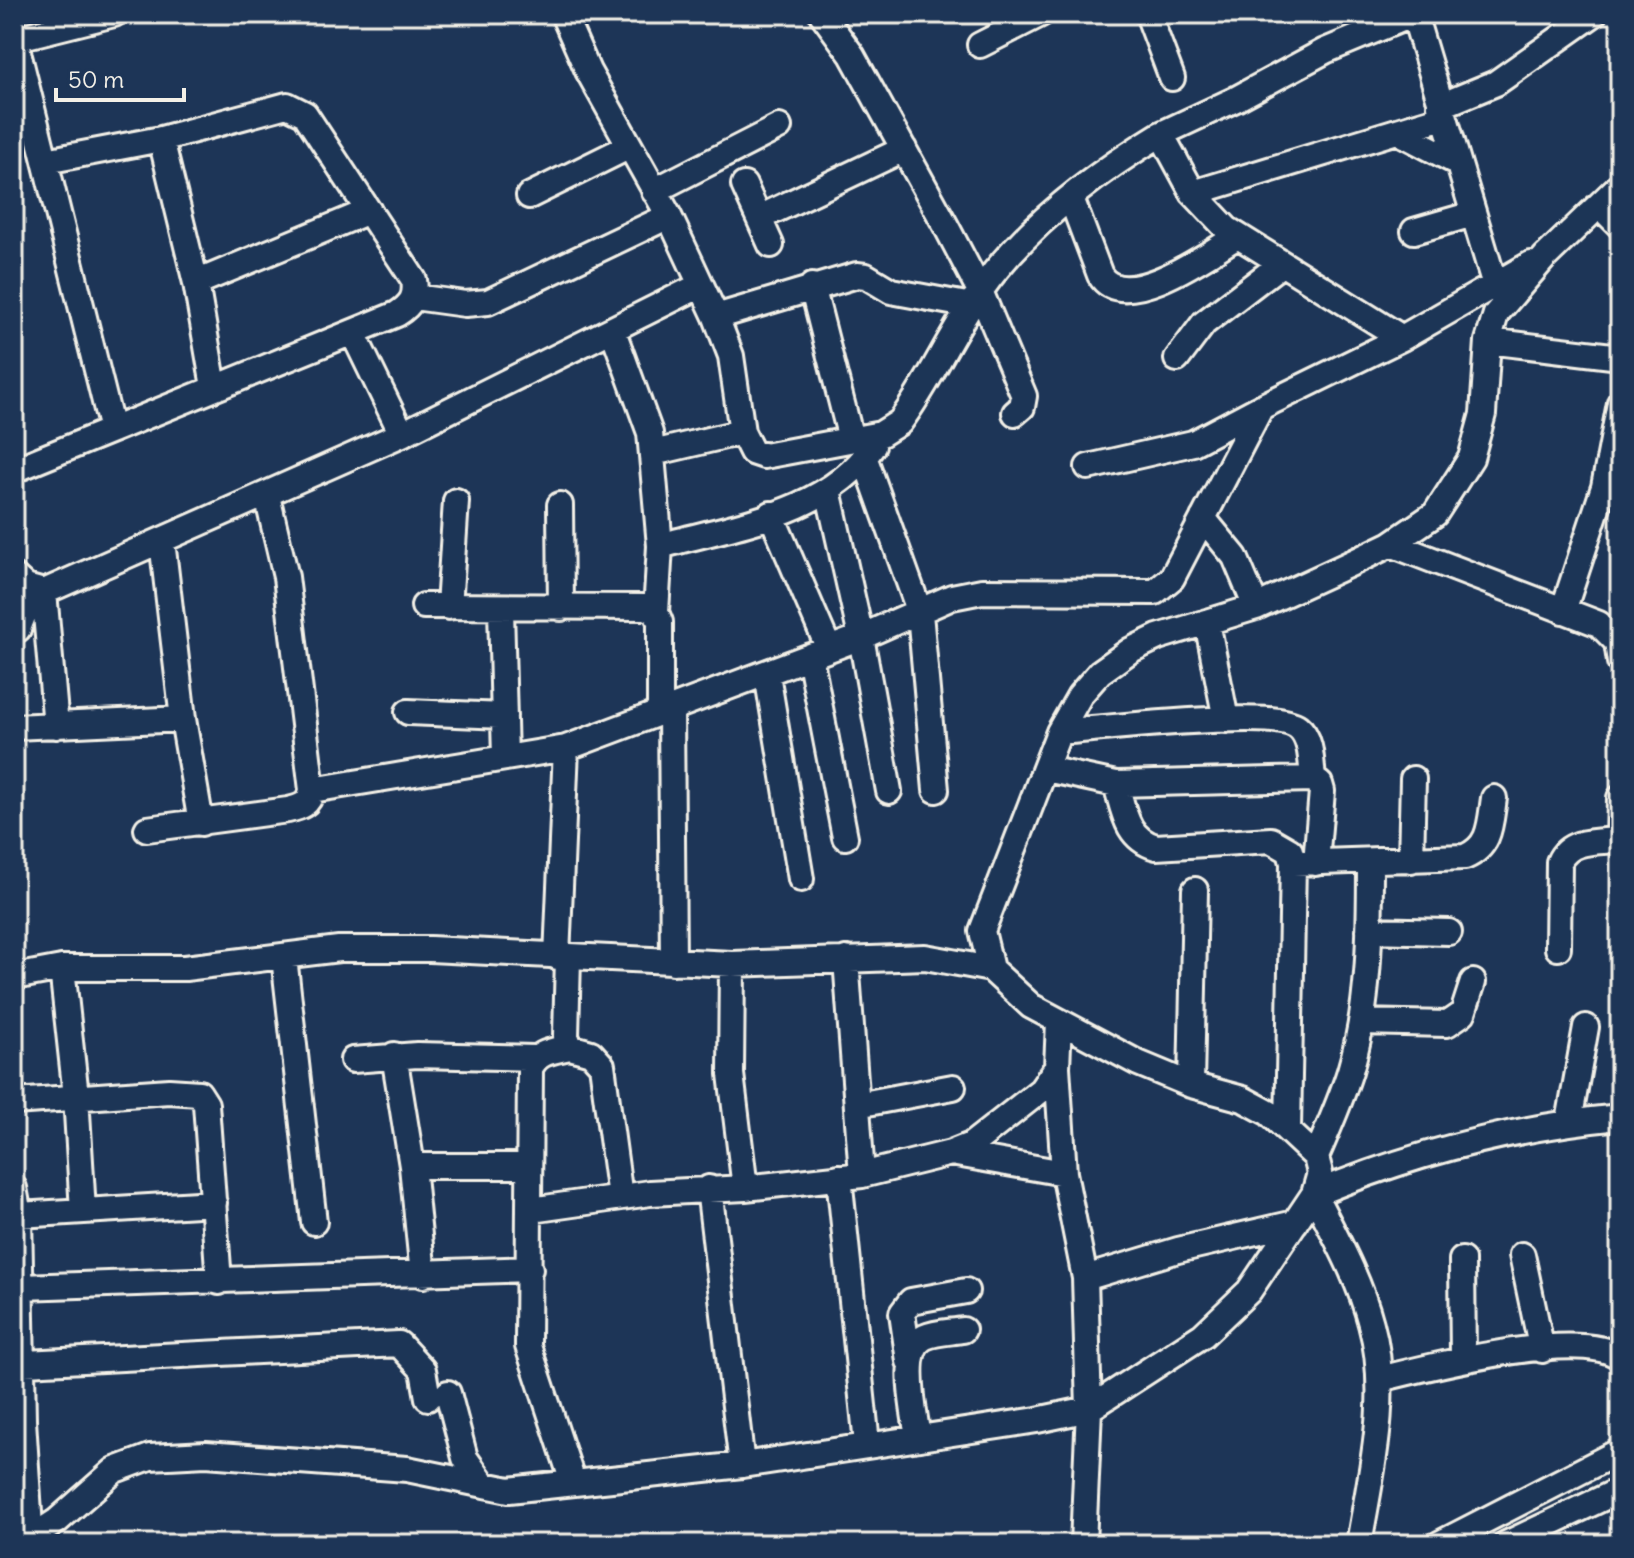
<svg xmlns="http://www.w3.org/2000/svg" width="1634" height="1558" font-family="Delius,sans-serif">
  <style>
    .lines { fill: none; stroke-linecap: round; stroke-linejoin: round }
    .minor-casing { stroke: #f4f1e8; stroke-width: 30 }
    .minor { stroke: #1d3557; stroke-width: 24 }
  </style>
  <rect width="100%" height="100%" fill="#1d3557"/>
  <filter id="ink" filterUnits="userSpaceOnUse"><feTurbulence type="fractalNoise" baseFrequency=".0125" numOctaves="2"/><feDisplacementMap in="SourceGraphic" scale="16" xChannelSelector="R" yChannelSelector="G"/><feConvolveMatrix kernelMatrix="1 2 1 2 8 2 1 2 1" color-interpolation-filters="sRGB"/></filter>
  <g filter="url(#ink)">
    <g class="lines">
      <!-- minor casing -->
      <g class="minor-casing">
        <path id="minor" d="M563,14L588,71L669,216L716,317L731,356L742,432L752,452L764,456L881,434L900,422C931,380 951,332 981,290C1026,226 1095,174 1161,134L1193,193L1227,229L1402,338
          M822,14L852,55L946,226L980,291L1024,396L1022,407L1015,413
          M1148,14L1172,78
          M14,36L112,430
          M14,39L114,14
          M980,45L1041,14
          M1440,106L1496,83L1594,14
          M1397,131L1456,162
          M1161,134L1236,99L1325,51L1414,14L1494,282
          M161,139L196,283L214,387
          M744,185L771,245
          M654,191L779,127
          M1193,193L1443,117
          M529,196L628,147
          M1071,198L1100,275C1124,315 1210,253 1237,236
          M1600,206L1620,226
          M759,218L904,149
          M1414,231L1473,214
          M196,283L369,211
          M812,286L851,439
          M414,297L465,304L488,302L669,216
          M716,317L857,275L866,276L891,291L972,306
          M613,331L650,433L660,546L656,612
          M353,333L402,434
          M1488,341L1620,357
          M1177,359L1204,323L1281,264
          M653,453L742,432
          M865,459L920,613L936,790
          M1088,467L1193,443L1261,407
          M14,470L397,314C411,305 417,297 414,280L305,114L287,105L161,139L46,161
          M828,490L861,637L889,791
          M560,505L561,608
          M771,514L829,649
          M1203,518L1235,557L1256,607
          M162,541L183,719L201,823
          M1391,544L1599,624L1617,642L1620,662
          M660,546C733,525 828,514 873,446
          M14,576L26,587L44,592L402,434L701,285
          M44,592L56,726
          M424,606L647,607L656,612L660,622V713
          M449,607L456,501
          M501,609L505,758
          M1563,611L1604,487L1620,403
          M1207,622L1226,720
          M18,629L33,590
          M810,656L845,837
          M767,674L801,879
          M671,709L673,962
          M408,712L504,716
          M14,727L183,719
          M1059,732C1099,729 1273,708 1298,727C1312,738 1311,763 1313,779
          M1046,769L1116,784L1313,779L1320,784L1322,791L1316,863
          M1116,784C1124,811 1126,838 1156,847L1271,840L1290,851L1293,863L1465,857C1491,846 1490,824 1494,798
          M312,790L566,748L861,637L952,597L982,591L1155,592L1172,578L1261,407L1402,338L1531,264
          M147,829L288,810C301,807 309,805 312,790L286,577L267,496
          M1411,860L1413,779
          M1369,930L1449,932
          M1558,948L1559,862C1569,839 1596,842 1619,840L1620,798
          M284,957L314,1222
          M557,957L566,748
          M568,957L566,1036L570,1047L591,1053L602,1065L620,1197
          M846,959L862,1175
          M732,964L731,1074L745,1188
          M62,968L76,1096L83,1211
          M14,977L62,968H185L339,949H430L732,964L925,957L991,969
          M1059,1022L1057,1067L1064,1173L1085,1278L1089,1409L1083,1544
          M1361,1022L1447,1024L1463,1013L1473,982
          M570,1047C553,1051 537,1051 530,1069L528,1346L573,1482
          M394,1055L412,1166L423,1275
          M353,1060L417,1055L534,1058
          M1191,1085L1195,890
          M14,1102L169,1091L199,1093L206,1104L219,1282
          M857,1105L953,1087
          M1569,1122L1586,1027
          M1288,1129L1293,863
          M951,1153L1064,1173
          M1316,1157C1328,1129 1341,1100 1350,1071C1370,1004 1370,930 1370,861
          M412,1166H527
          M839,1177L867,1444
          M14,1188L19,1215L23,1420L31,1544
          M709,1188L742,1465
          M531,1210L650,1193L745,1188L862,1175L951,1153L971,1145L1041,1090L1057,1067
          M19,1215L214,1203
          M1522,1255L1542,1350
          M1462,1260L1463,1358
          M1085,1278L1178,1250L1295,1223
          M22,1287L530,1269
          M909,1361L902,1313L911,1301L966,1291
          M25,1363L399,1344L423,1370L428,1398
          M1380,1379C1429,1367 1578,1328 1620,1357
          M448,1393L465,1458L484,1485
          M918,1438C915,1414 899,1349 925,1337C936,1332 951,1332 963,1330
          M31,1538L57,1521L115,1470L150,1457L206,1454L407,1469L509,1490L742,1465L1037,1420L1089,1409L1203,1335L1249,1291L1314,1194L1320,1173L1316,1157L1269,1113L1243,1099L1191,1085L1138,1063L1031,1006L991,969L982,931L1059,732L1080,695L1100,672L1131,650L1158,637L1256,607L1356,561L1391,544L1435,514L1471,458L1483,414L1488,341L1496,314L1545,257L1620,185
          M1359,1544C1371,1472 1391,1396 1371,1324C1359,1278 1335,1236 1314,1194C1414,1153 1512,1127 1620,1117
          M1439,1544L1620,1451
          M1506,1544L1620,1490"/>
      </g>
      <!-- minor -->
      <use href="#minor" class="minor"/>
    </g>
  </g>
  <!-- margin -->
  <rect width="1634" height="1558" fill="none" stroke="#1d3557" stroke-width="48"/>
  <rect x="24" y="24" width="1586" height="1510" fill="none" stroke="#f4f1e8" stroke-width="3" filter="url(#ink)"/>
  <!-- scale -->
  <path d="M56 88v12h128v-12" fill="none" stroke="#f4f1e8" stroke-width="4"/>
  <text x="68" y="88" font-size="24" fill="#f4f1e8" stroke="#1d3557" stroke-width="6" paint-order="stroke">50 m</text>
</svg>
